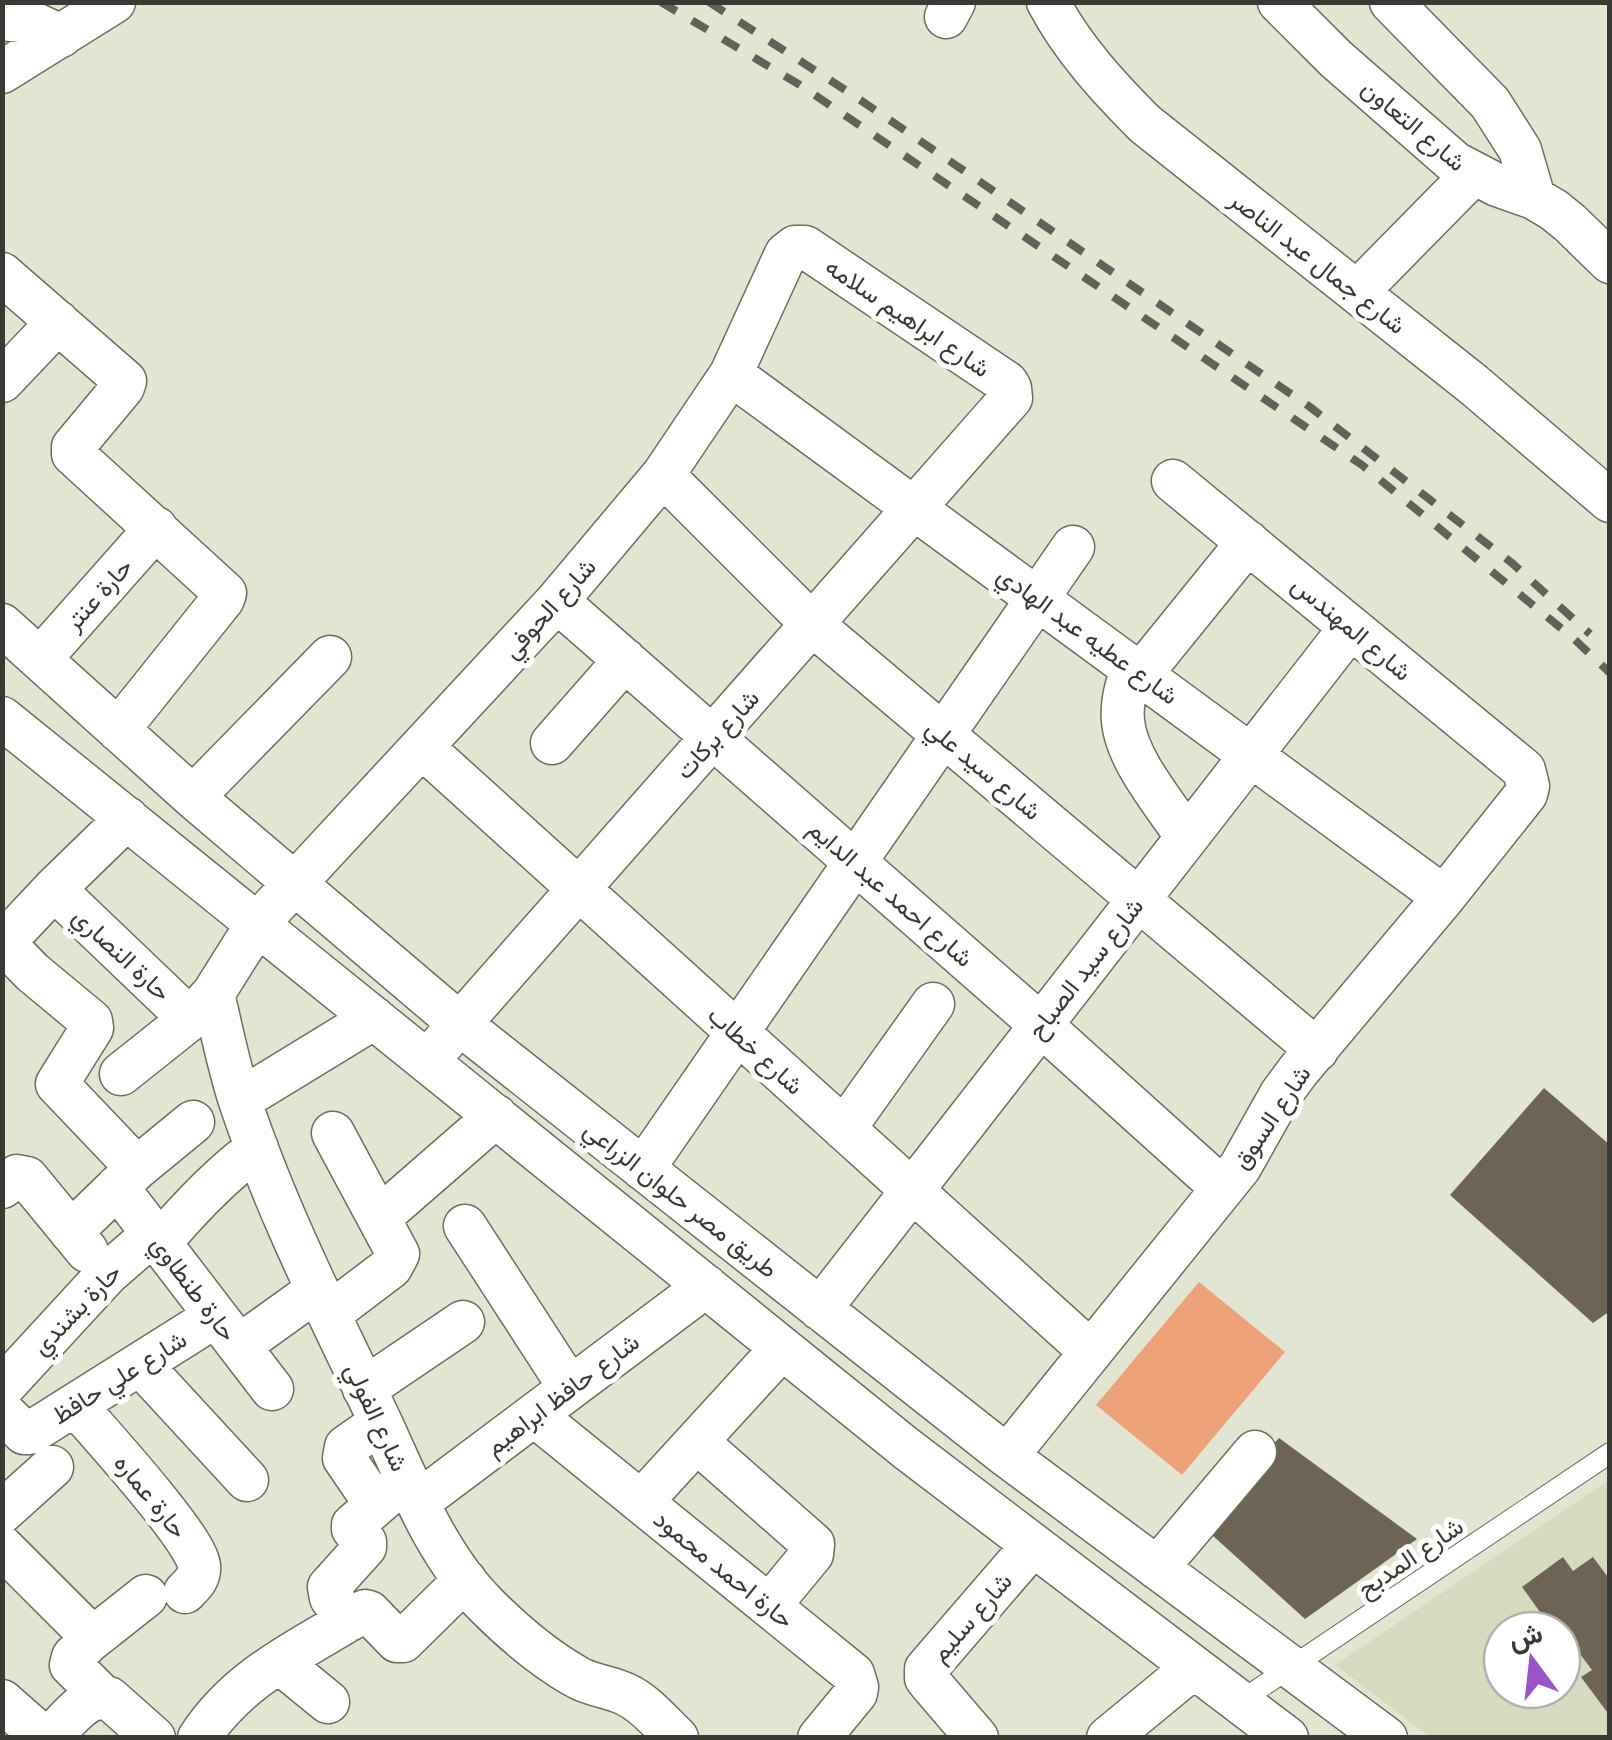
<svg xmlns="http://www.w3.org/2000/svg" width="1612" height="1740" font-family="'IBM Plex Sans',Vazirmatn,sans-serif">
  <style>
    .built { fill: #d6dbc0; fill-rule: evenodd }
    .green { fill: #eda27a }
    .building { fill: #6d6455 }
    .lines { fill: none; stroke-linecap: round; stroke-linejoin: round }
    .service-casing { stroke: #6c6f5f; stroke-width: 22 }
    .minor-casing { stroke: #6c6f5f; stroke-width: 45 }
    .service { stroke: #fff; stroke-width: 20 }
    .minor { stroke: #fff; stroke-width: 42 }
    .rail { stroke: #606158; stroke-width: 8; stroke-dasharray: 18 18; stroke-linecap: butt }
    .labels { text-anchor: middle; stroke-width: 10; stroke-linejoin: round; paint-order: stroke }
    .street-label { font-size: 25px; fill: #393a33; stroke: #fff }
  </style>
  <rect width="100%" height="100%" fill="#e1e5d2"/>
  <!-- built -->
  <path class="built" d="M1609,1480V1737H1430L1335,1665ZM1502,1630H1562V1690H1502Z"/>
  <!-- green -->
  <path class="green" d="M1199,1282L1285,1352L1182,1475L1096,1405Z"/>
  <!-- building -->
  <path class="building" d="M1544,1088L1610,1145V1311L1593,1323L1450,1195Z
    M1279,1438L1417,1539L1305,1619L1201,1525Z
    M1563,1557L1573,1571L1593,1557L1610,1580V1716L1581,1677L1592,1670L1565,1634L1562,1636V1630H1553L1522,1587Z"/>
  <g class="lines">
    <!-- service casing -->
    <g class="service-casing">
      <path id="service" d="M1239,1702L1610,1453"/>
    </g>
    <!-- minor casing -->
    <g class="minor-casing">
      <path id="minor" d="M1048,2C1073,49 1108,87 1145,124L1474,385L1610,501
        M1279,2L1336,59L1455,163L1497,185L1534,198L1554,210L1570,223L1610,262
        M1391,2L1490,103L1520,150L1534,198
        M946,17L954,2
        M2,19L31,22L61,36
        M2,72L114,2
        M2,274L125,381L123,387L73,447V454L225,593L223,599L118,730
        M1357,292L1473,174
        M731,374L1444,897
        M2,381L58,322
        M663,475L813,625L1317,1050
        M557,601L1041,1025L1222,1188
        M2,625L193,797L460,1024L1007,1456L1386,1738
        M40,659L156,528
        M1132,667C1127,685 1121,702 1123,721C1126,759 1165,804 1186,836
        M1141,674L1248,542
        M2,718L907,1449L1287,1738
        M552,743L625,660
        M422,747L1091,1352
        M193,797L330,657
        M54,889L190,1019
        M2,940L8,938L54,889L127,818
        M2,941L32,972L91,1021L92,1028L57,1084L137,1168
        M213,994C222,1031 229,1069 241,1104C278,1215 331,1318 381,1423C410,1486 437,1556 487,1606C514,1633 542,1657 575,1676C591,1686 609,1686 625,1694C645,1703 661,1723 677,1738
        M121,1074L190,1019L213,994L257,924L557,601L663,475L731,374L786,254L795,247H805L1007,383L1010,388L1011,398L427,1061
        M240,1100L374,1018
        M844,1129L933,1004
        M643,1169L1073,547
        M2,1187L17,1176L27,1178L87,1251
        M117,1187L272,1389
        M380,1217L496,1116
        M465,1226L570,1388
        M71,1232L137,1168L193,1122
        M160,1243C190,1207 220,1176 257,1148
        M820,1309L1350,628
        M329,1314L391,1267L398,1254L333,1133
        M239,1346L317,1290
        M140,1364L247,1480
        M2,1388L107,1274L153,1234
        M364,1389L463,1322
        M75,1405C96,1429 199,1542 199,1566C200,1578 193,1584 185,1592
        M2,1411L24,1433H30L216,1316
        M534,1415L853,1674L857,1687L856,1693L819,1738
        M697,1442L813,1544L812,1554L769,1606
        M1007,1456L1240,1167L1281,1094L1298,1071L1444,897L1526,794L1528,786L1524,770L1173,481
        M418,1502L706,1286
        M641,1502L782,1348
        M376,1505L344,1458L346,1447L380,1423
        M2,1512L52,1467
        M2,1547L88,1633L89,1641L73,1657L71,1665L102,1696
        M1157,1568L1255,1452
        M349,1620L331,1598L329,1587L365,1547V1542L353,1529V1525L406,1479
        M89,1641L146,1596
        M279,1662L328,1702
        M2,1701L44,1738
        M50,1738C66,1722 85,1693 109,1698L154,1738
        M199,1738C237,1680 292,1654 349,1620L365,1611L369,1612L397,1641H403L465,1580
        M977,1738L929,1682L926,1678V1669L1033,1545
        M1108,1738L1193,1668"/>
    </g>
    <!-- service -->
    <use href="#service" class="service"/>
    <!-- minor -->
    <use href="#minor" class="minor"/>
    <!-- rail -->
    <path class="rail" d="M661,2L800,85L1362,465L1573,638L1610,673
      M709,2L853,95L1310,407L1512,563L1590,634"/>
  </g>
  <g class="labels">
    <!-- street labels -->
    <g class="street-label">
      <text transform="translate(1414 125) rotate(40)" y="9">شارع التعاون</text>
      <text transform="translate(1318 262) rotate(38)" y="9">شارع جمال عبد الناصر</text>
      <text transform="translate(908 317) rotate(34)" y="9">شارع ابراهيم سلامه</text>
      <text transform="translate(98 594) rotate(-48)" y="9">حارة عنتر</text>
      <text transform="translate(549 608) rotate(-48)" y="9">شارع الحوفي</text>
      <text transform="translate(1352 628) rotate(40)" y="9">شارع المهندس</text>
      <text transform="translate(1088 635) rotate(36)" y="9">شارع عطيه عبد الهادي</text>
      <text transform="translate(717 734) rotate(-48)" y="9">شارع بركات</text>
      <text transform="translate(984 769) rotate(40)" y="9">شارع سيد علي</text>
      <text transform="translate(891 893) rotate(41)" y="9">شارع احمد عبد الدايم</text>
      <text transform="translate(122 954) rotate(43)" y="9">حارة النصاري</text>
      <text transform="translate(1085 968) rotate(-52)" y="9">شارع سيد الصباح</text>
      <text transform="translate(756 1050) rotate(42)" y="9">شارع خطاب</text>
      <text transform="translate(1271 1117) rotate(-56)" y="9">شارع السوق</text>
      <text transform="translate(681 1199) rotate(38)" y="9">طريق مصر حلوان الزراعي</text>
      <text transform="translate(194 1288) rotate(53)" y="9">حارة طنطاوي</text>
      <text transform="translate(76 1309) rotate(-46)" y="9">حارة بشندي</text>
      <text transform="translate(119 1377) rotate(-32)" y="9">شارع علي حافظ</text>
      <text transform="translate(562 1394) rotate(-37)" y="9">شارع حافظ ابراهيم</text>
      <text transform="translate(377 1417) rotate(65)" y="9">شارع الفولي</text>
      <text transform="translate(151 1496) rotate(51)" y="9">حارة عماره</text>
      <text transform="translate(1410 1557) rotate(-34)" y="9">شارع المدبح</text>
      <text transform="translate(724 1569) rotate(39)" y="9">حارة احمد محمود</text>
      <text transform="translate(971 1617) rotate(-49)" y="9">شارع سليم</text>
    </g>
  </g>
  <!-- border -->
  <rect width="1612" height="1740" fill="none" stroke="#393a33" stroke-width="10"/>
  <!-- north arrow -->
  <g transform="translate(1532 1660) rotate(345)"><circle r="48" fill="#ffffff" stroke="#b0b0ad" stroke-width="2.5"/>
  <path d="M0-8L18 38L0 25L-18 38Z" fill="#9954c8"/>
  <text y="-15" font-size="28" font-weight="bold" text-anchor="middle" fill="#393a33">ش</text>
  </g>
</svg>
